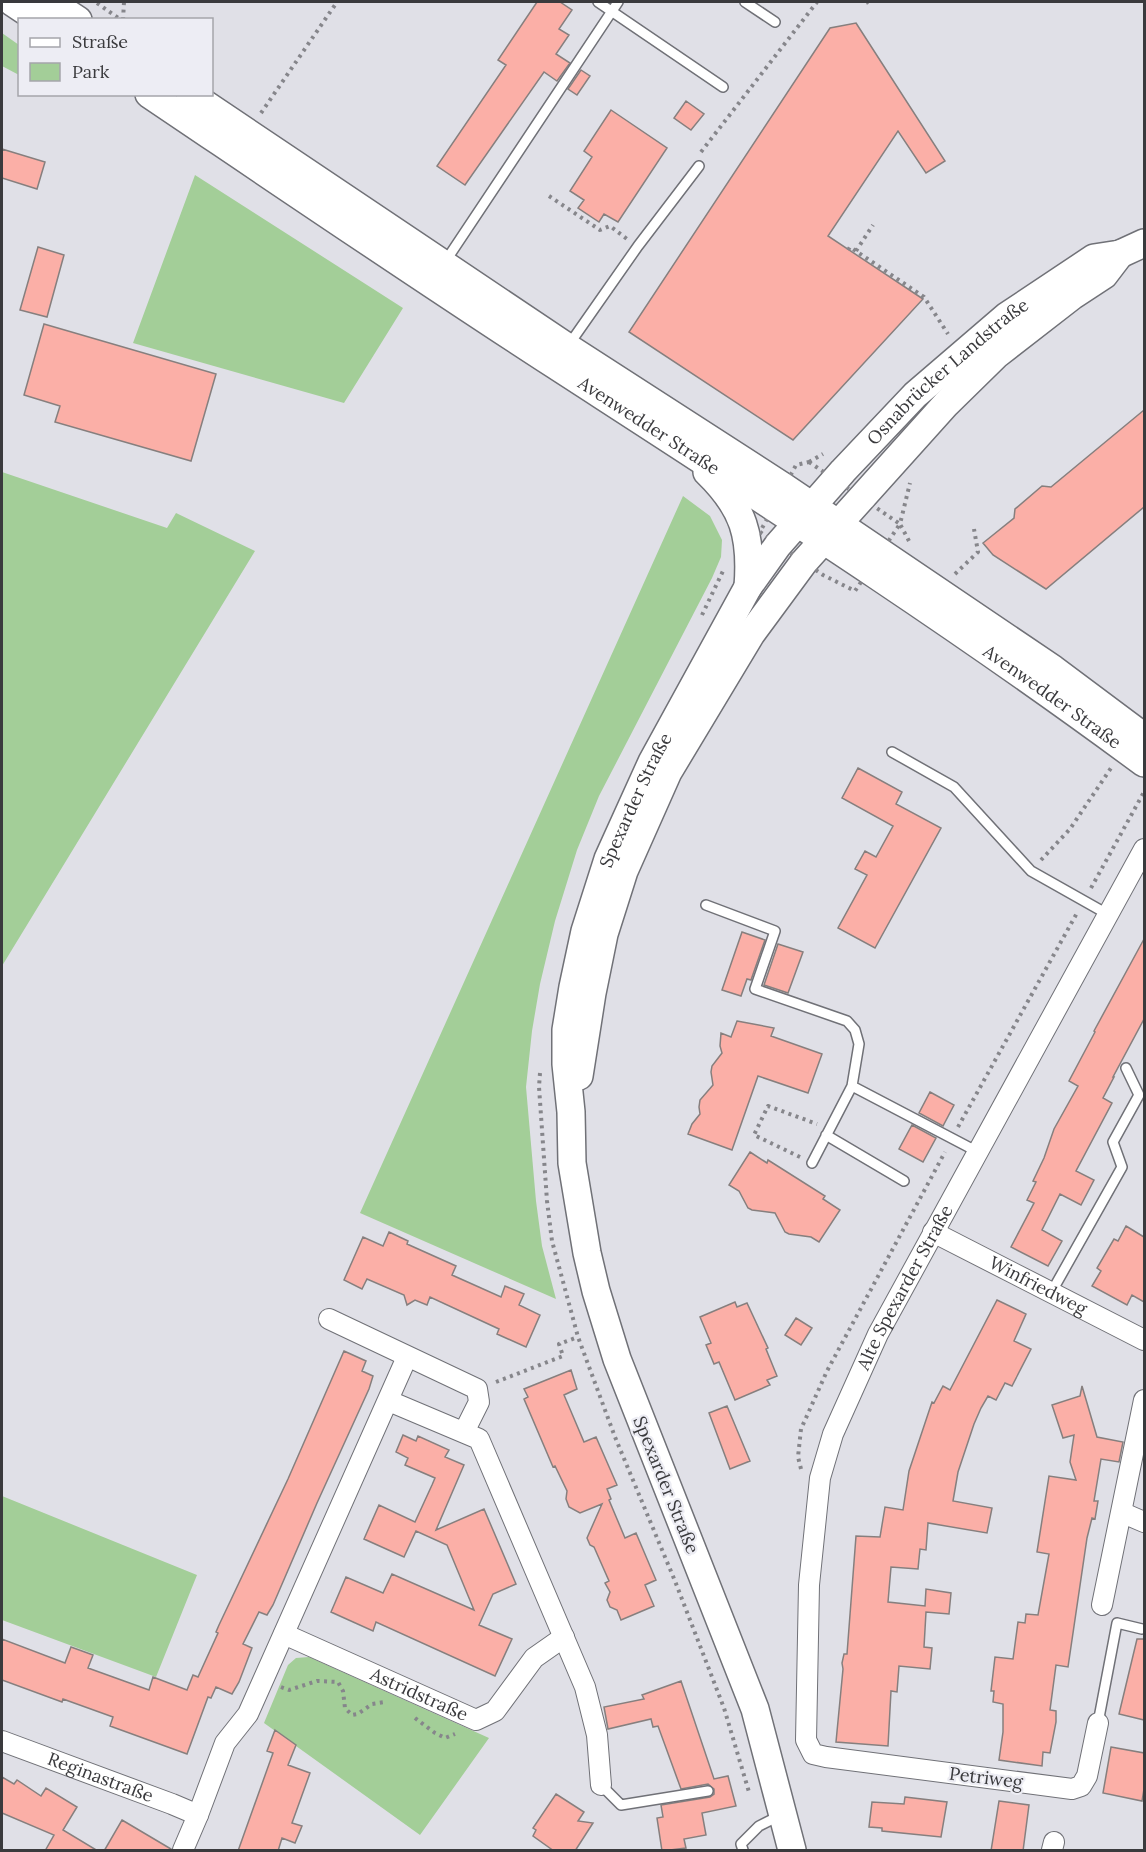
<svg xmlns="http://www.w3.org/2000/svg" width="1146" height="1852" font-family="Lora,serif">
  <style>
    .green { fill: #a3ce98 }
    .building { fill: #fbafa7; stroke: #867f7e; stroke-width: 1.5 }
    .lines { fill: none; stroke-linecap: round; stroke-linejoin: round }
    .lane-casing { stroke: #707177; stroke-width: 12 }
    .street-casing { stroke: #707177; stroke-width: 22 }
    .secondary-casing { stroke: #707177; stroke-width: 30 }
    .path { stroke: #86868b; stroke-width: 4; stroke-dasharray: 3 4.5; stroke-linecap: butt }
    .lane { stroke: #fff; stroke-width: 9 }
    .street { stroke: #fff; stroke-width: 20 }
    .secondary { stroke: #fff; stroke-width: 27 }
    .labels { text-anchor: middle; stroke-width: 4.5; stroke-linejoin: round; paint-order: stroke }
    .street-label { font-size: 18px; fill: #3a3a3d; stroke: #ededf4 }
  </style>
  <rect width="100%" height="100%" fill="#e0e0e7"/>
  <!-- green -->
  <path class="green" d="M2,33L19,45V75L2,66Z
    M195,175L403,308L344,403L133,343Z
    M2,472L167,528L176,513L255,551L2,966Z
    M683,496L710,516L722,540L721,557L712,578L599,796L577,850L555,921L540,984L532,1031L526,1087L536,1201L542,1246L556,1299L360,1213Z
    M2,1496L197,1575L156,1677L2,1620Z
    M309,1657L489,1738L420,1835L264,1723L288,1665L296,1658Z"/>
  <!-- building -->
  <path class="building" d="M537,2H560L572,10L559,29L569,35L556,54L570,63L557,81L544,72L465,185L437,166L506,65L498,60Z
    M856,23L945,161L926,173L898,131L828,236L923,299L793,440L629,332L830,28Z
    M581,70L590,76L577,95L568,89Z
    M686,101L704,114L691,130L674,118Z
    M611,110L667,148L618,222L604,214L599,222L578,208L584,200L570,191L592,157L584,151Z
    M2,149L45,162L37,189L2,178Z
    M38,247L64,255L47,317L20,310Z
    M44,324L216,374L191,461L55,422L60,406L24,395Z
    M1144,410V507L1046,589L993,555L983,543L1014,518L1015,509L1042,486L1051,487Z
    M858,768L902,792L896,804L941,828L875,948L838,928L867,875L855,869L865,851L876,857L893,826L842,798Z
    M742,932L765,940L751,980L747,979L741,996L722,990Z
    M1144,939V1019L1113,1077H1114L1103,1098L1112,1103L1076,1171L1094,1180L1081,1205L1060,1194L1042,1230L1062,1241L1048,1266L1011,1247L1034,1203L1027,1200L1036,1182L1033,1181L1044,1158L1054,1129L1078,1086L1069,1081L1095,1032L1094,1031Z
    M778,944L803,952L788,993L764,985Z
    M737,1021L774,1028L771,1036L822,1054L808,1093L758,1076L732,1150L688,1134L692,1124L700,1114L699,1107L700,1100L713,1085L711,1072L712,1066L722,1053L720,1046L721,1033L731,1037Z
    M930,1092L954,1105L943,1126L919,1113Z
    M912,1125L936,1138L923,1162L899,1149Z
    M750,1152L767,1163L768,1160L825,1196L823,1199L840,1210L819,1242L811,1237L789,1234L785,1232L775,1213L752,1210L748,1208L739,1191L729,1185Z
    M1126,1226L1144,1237V1302L1132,1295L1127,1305L1092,1286L1101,1271L1097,1268L1114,1239L1118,1241Z
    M389,1232L408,1241L407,1244L456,1266L452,1275L501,1297L505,1286L524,1294L519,1305L540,1315L526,1347L497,1334L499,1329L430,1297L427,1305L415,1300L407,1305L404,1295L367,1279L362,1289L344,1280L363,1237L383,1246Z
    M997,1300L1026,1314L1014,1341L1031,1349L1012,1386L1005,1383L996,1400L988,1396L981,1408L974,1424L958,1472L953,1501L992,1508L987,1533L928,1523L926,1550L920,1549L918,1569L891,1567L888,1602L925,1606L926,1589L951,1593L949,1614L926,1612L924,1647L932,1648L930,1669L899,1666L897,1692L891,1691L888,1746L836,1742L843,1669L842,1663L844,1654H847L856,1536L880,1537L885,1507L903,1510L909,1471L932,1402L934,1403L943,1386L950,1390Z
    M735,1302L737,1307L747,1303L768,1348L766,1349L777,1376L767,1380L770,1385L735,1400L719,1362L714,1364L706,1345L711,1343L700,1317Z
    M796,1318L812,1328L801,1345L785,1335Z
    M344,1351L366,1361L362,1371L373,1376L369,1389L317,1503L273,1605L267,1615L259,1612L243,1644L252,1648L239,1682L232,1694L216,1687L211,1698L208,1697L187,1754L110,1726L113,1717L63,1699L62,1702L2,1680V1639L65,1663L71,1647L93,1655L88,1668L149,1690L153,1677L187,1690L193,1675L198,1677L218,1633L216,1632L219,1625L288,1479Z
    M571,1370L577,1389L564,1395L584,1442L596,1437L617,1485L607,1489L611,1499L609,1500L625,1538L636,1533L656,1580L645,1585L654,1606L621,1620L617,1610L610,1607L607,1600L610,1592L605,1583L609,1581L594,1547L590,1545L587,1538L602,1504L580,1513L569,1507L566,1499L567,1491L555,1466L553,1467L524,1399L528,1397L524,1389Z
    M1082,1386L1097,1437L1123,1442L1119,1462L1101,1459L1094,1501H1098L1095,1519L1092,1518L1087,1538L1068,1667L1056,1665L1050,1710L1056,1711V1722L1050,1753L1043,1752L1042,1766L999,1760L1003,1732V1704L993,1702L994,1691H991L995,1657L1013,1659L1018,1622L1025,1623L1026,1614L1038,1615L1049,1554L1037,1552L1049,1476L1076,1480L1070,1462L1074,1435L1063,1438L1052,1405L1080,1396Z
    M727,1406L750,1461L730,1469L709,1413Z
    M403,1435L416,1441L418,1436L449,1450L445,1457L464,1465L436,1530L484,1509L516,1584L493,1594L479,1625L512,1639L495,1676L376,1622L373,1631L331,1612L346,1577L383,1593L392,1574L474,1610L447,1545L416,1531L404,1557L364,1539L379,1505L415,1522L432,1485L435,1478L405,1465L408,1458L396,1452Z
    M1137,1639H1144V1720L1119,1714Z
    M681,1681L714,1779L728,1776L736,1806L702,1813L706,1835L684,1839L686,1848L662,1851L657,1818L663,1817L661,1805L710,1797L714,1794V1789L708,1784L681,1789L658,1726L653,1727L651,1719L608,1729L604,1707L644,1699L642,1695Z
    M275,1730L296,1745L288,1765L310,1773L292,1823L302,1826L295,1843L282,1838L278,1851H238L273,1753L267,1751Z
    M1111,1747L1144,1753V1789L1142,1801L1103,1793Z
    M2,1777L14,1784L17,1780L41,1796L46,1788L77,1807L63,1830L98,1851H45L54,1835L2,1813Z
    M556,1794L584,1812L578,1821L593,1823L575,1851H554L533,1836L536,1830L533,1828Z
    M905,1797L947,1802L941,1837L882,1831V1828L869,1827L872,1802L904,1804Z
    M999,1801L1029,1805L1023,1851H991Z
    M122,1820L171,1849V1851H104Z"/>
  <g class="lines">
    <!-- lane casing -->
    <g class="lane-casing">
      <path id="lane" d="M598,2L723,87
        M745,2L775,22
        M445,262L618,2
        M568,346L638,246L699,166
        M892,752L954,787L1031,871L1109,915
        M706,905L775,931L755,989L847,1021L855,1030L859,1044L852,1086L812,1163
        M852,1086L978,1152
        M826,1135L904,1181
        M1051,1293L1122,1167L1113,1142L1139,1095L1126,1068
        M1098,1723L1117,1623L1142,1629
        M601,1785L621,1805L708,1791
        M743,1850L741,1844L759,1826L779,1816"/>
    </g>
    <!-- street casing -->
    <g class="street-casing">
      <g id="street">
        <path id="s1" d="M933,1232L1144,1340"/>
        <path d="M329,1319L477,1389L479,1402L464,1432"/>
        <path d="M389,1401L479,1439L585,1687L597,1735L601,1785"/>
        <path d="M1123,1513L1144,1522"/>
        <path d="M1102,1605L1144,1400"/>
        <path id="s2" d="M284,1634L476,1720L495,1711L534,1658L564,1637"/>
        <path id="s3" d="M1098,1723L1087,1776L1081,1786L1072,1789L826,1757L813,1754L806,1740L809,1585L820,1478L833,1434L878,1334L1144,849"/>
        <path id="s4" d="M2,1741L172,1804L198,1815"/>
        <path d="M183,1850L198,1815L225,1743L248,1714L407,1357"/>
        <path d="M1052,1850L1054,1842"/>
      </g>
    </g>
    <!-- secondary casing -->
    <g class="secondary-casing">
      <g id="secondary">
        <path d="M12,2L39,20"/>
        <path d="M50,2L78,20"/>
        <path id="s5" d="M149,94C284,185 419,277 555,365C754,494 954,622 1144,763"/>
        <path d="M190,94L567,347L784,487L1053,669L1144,737"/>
        <path d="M707,472C744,508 752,536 748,587"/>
        <path d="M579,1076L592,993L604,934L624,871L668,772L751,634L804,562L946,404L996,355L1072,296L1104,275L1120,254"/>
        <path id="s6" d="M792,1850L755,1709L617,1359L596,1291L587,1253L572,1163L571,1112L566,1064V1030L573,987L585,931L608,859L652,762L748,587L778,545L843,471L915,395L1007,316L1094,258L1120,254L1144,243"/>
      </g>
    </g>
    <!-- path -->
    <path class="path" d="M97,3L121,20
      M866,3L868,2
      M123,20L124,2
      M261,113L337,2
      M701,152L817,2
      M549,196L600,230L610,226L627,239
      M848,250L850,247L924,297L948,334
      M856,251L873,225
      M809,462L823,454
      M809,462L900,524L855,591L823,575L760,532L796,465Z
      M909,541L900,524L910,483
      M955,574L978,552L974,529
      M702,615L723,571
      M1041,860L1070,829L1111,768
      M1091,888L1144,792
      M540,1073L539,1087L547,1201L552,1241L578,1337L615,1437L675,1581L724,1708L749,1792
      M958,1127L1077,913
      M800,1157L754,1135L768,1106L817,1124
      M496,1382L563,1356L559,1344L578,1337
      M801,1469L798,1457L801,1429L827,1371L945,1152
      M281,1687L289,1690L317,1681L338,1682L343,1691L345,1708L352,1715L358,1714L372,1704L385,1702
      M415,1718L435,1733L445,1738L455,1734"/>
    <!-- lane -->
    <use href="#lane" class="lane"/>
    <!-- street -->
    <use href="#street" class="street"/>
    <!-- secondary -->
    <use href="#secondary" class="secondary"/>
  </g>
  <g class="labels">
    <!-- street labels -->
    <g class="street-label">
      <text dy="6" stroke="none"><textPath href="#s6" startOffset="1634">Osnabrücker Landstraße</textPath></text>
      <text dy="6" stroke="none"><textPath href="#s5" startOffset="600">Avenwedder Straße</textPath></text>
      <text dy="6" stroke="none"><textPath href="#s5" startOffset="1086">Avenwedder Straße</textPath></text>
      <text dy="6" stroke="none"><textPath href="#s6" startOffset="1098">Spexarder Straße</textPath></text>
      <text dy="6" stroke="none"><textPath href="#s1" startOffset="118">Winfriedweg</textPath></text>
      <text dy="6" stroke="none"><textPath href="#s3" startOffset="824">Alte Spexarder Straße</textPath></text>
      <text transform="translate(666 1485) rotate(68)" y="6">Spexarder Straße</text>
      <text dy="6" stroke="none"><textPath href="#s2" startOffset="148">Astridstraße</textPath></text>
      <text dy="6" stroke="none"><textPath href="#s4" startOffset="105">Reginastraße</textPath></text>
      <text transform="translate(986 1778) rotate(7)" y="6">Petriweg</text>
    </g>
  </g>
  <!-- border -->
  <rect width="1146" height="1852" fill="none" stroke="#3a3a3d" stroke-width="6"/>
  <!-- legend -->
  <rect x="18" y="18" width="195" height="78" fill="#ededf4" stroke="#a5a5ab" stroke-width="1.5"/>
  <rect x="30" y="38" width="30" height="9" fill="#ffffff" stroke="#a5a5ab" stroke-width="1.5"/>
  <text x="72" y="48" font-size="18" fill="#3a3a3d">Straße</text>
  <rect x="30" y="63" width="30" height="18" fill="#a3ce98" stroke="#a5a5ab" stroke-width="1.5"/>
  <text x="72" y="78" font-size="18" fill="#3a3a3d">Park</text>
</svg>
